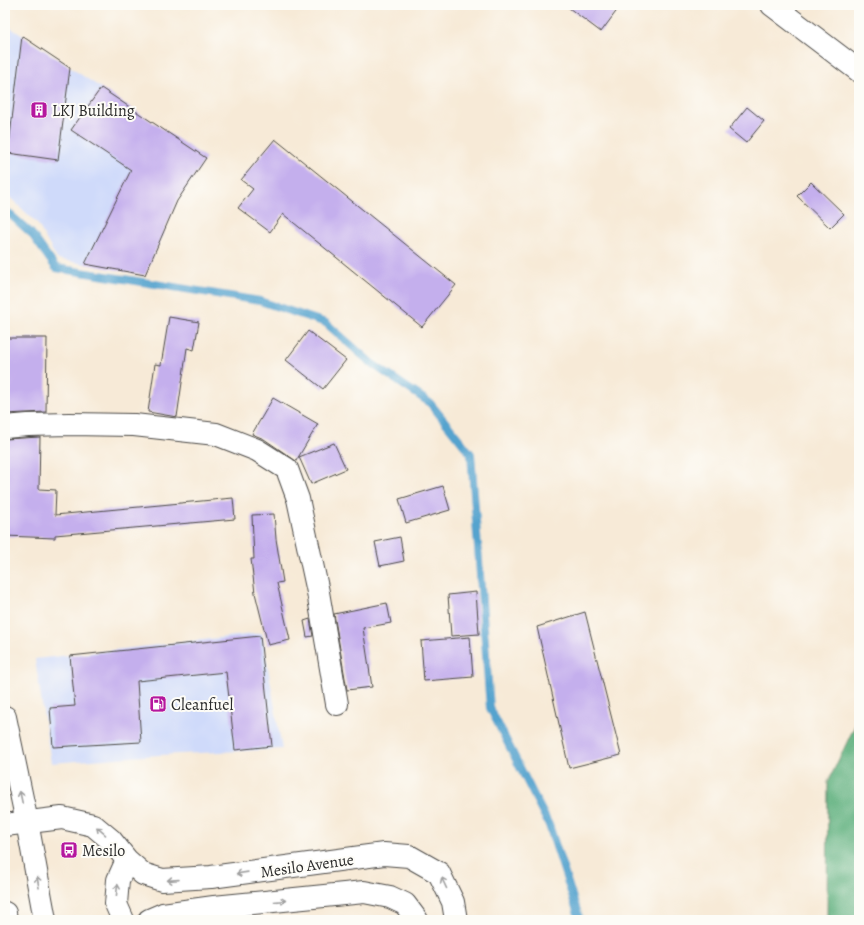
<svg xmlns="http://www.w3.org/2000/svg" width="864" height="925" font-family="Alegreya,serif">
  <style>
    .built { fill: #cfdafa }
    .forest { fill: #5fb07e; stroke: #456e54 }
    .lines { fill: none; stroke-linecap: round; stroke-linejoin: round }
    .stream { stroke: #54a3ce; stroke-width: 8 }
    .building { fill: #c4afed }
    .street-casing { stroke: #4a4845; stroke-width: 24 }
    .primary-casing { stroke: #4a4845; stroke-width: 24 }
    .street { stroke: #fff; stroke-width: 22 }
    .primary { stroke: #fff; stroke-width: 22 }
    .oneway { stroke: #a0a0a0 }
    .labels { text-anchor: middle; stroke-width: 4; stroke-linejoin: round; paint-order: stroke }
    .poi-label { font-size: 16px; fill: #2b2b2b; stroke: #fdfcf7; text-anchor: start }
    .street-label { font-size: 16px; fill: #2b2b2b; stroke: #fdfcf7 }
  </style>
  <rect width="100%" height="100%" fill="#fdfcf7"/>
  <filter id="ink" filterUnits="userSpaceOnUse"><feTurbulence type="fractalNoise" baseFrequency=".025" numOctaves="2"/><feDisplacementMap in="SourceGraphic" scale="8" xChannelSelector="R" yChannelSelector="G"/><feConvolveMatrix kernelMatrix="1 2 1 2 8 2 1 2 1" color-interpolation-filters="sRGB"/></filter>
  <filter id="wash" filterUnits="userSpaceOnUse"><feTurbulence type="fractalNoise" baseFrequency=".012" numOctaves="4" result="noise"/><feDisplacementMap in="SourceGraphic" scale="16" xChannelSelector="R" yChannelSelector="G"/><feGaussianBlur stdDeviation="0.9" result="paint"/><feColorMatrix in="noise" values="0 0 0 0 0 0 0 0 0 0 0 0 0 0 0 0 0 1.4 0 .05"/><feComposite in="paint" operator="in"/></filter>
  <g filter="url(#wash)">
    <rect width="100%" height="100%" fill="#f7ead7"/>
    <!-- built -->
    <path class="built" d="M5,24L206,158L177,201L145,275L57,259L37,223L5,193Z
      M262,633L282,749L159,755L51,763L35,659Z"/>
    <!-- forest -->
    <path class="forest" d="M859,717V920H827L828,782Z"/>
    <g class="lines">
      <!-- stream -->
      <path class="stream" d="M5,210L31,233L56,268L260,301L326,323L371,363L430,403L471,454L490,708L549,825L580,920"/>
    </g>
    <g id="blocks">
      <!-- building -->
      <path class="building" d="M565,5H621L601,32Z
        M22,36L70,68L58,160L8,153Z
        M101,88L206,158L177,201L145,275L85,264L131,170L71,130Z
        M747,107L764,121L746,143L729,129Z
        M275,139L456,285L422,327L283,214L270,232L238,208L253,189L241,180Z
        M811,182L844,214L830,228L797,196Z
        M169,317L199,322L194,350L187,348L177,417L148,412L155,364L161,365Z
        M308,331L346,360L323,389L286,360Z
        M5,338H47L46,412L5,414Z
        M273,398L318,424L296,461L264,439L252,434Z
        M40,437L39,489L56,490L55,515L233,498L235,519L55,535V538L5,536V439Z
        M334,443L346,469L311,484L299,457Z
        M443,486L450,510L406,523L399,499Z
        M274,514L276,539L283,582L277,583L290,640L268,645L255,593L251,559H254L252,515Z
        M400,537L404,561L380,566L375,542Z
        M476,592L479,634L451,636L448,595Z
        M387,603L391,623L363,628L372,687L347,690L334,614Z
        M585,612L621,755L569,768L537,627Z
        M310,619L313,636L307,637L304,621Z
        M260,636L272,746L235,750L226,672L137,681L141,742L53,747L50,708L75,706L70,656Z
        M470,637L473,677L424,681L421,641Z"/>
    </g>
  </g>
  <g filter="url(#ink)">
    <use href="#blocks" fill-opacity="0" stroke="#4a4845" stroke-width="1"/>
    <g class="lines">
      <!-- street casing -->
      <g class="street-casing">
        <path id="street" d="M772,5L859,71
          M5,427L28,425L69,424L134,425L216,434L257,450L287,469L298,499L318,592L337,704
          M5,825L62,818L93,825L111,840L127,860L143,874L162,880L211,877L384,854L409,856L439,873L453,902L456,920
          M123,920L116,904L118,880L127,860
          M149,920L163,914L214,907L364,892L390,897L405,904L417,920"/>
      </g>
      <!-- primary casing -->
      <g class="primary-casing">
        <path id="primary" d="M5,717L27,822L45,920
          M5,913L6,920"/>
      </g>
      <!-- street -->
      <use href="#street" class="street"/>
      <!-- primary -->
      <use href="#primary" class="primary"/>
    </g>
    <!-- one-way arrows -->
    <defs><path id="oneway-shaft" d="M-6 0H5M1.5-3L5.5 0L1.5 3" fill="none" stroke-width="1.6" stroke-linecap="round" stroke-linejoin="round"/></defs>
    <g class="oneway">
      <use href="#oneway-shaft" transform="translate(21 797) rotate(-102)"/>
      <use href="#oneway-shaft" transform="translate(101 831) rotate(-139)"/>
      <use href="#oneway-shaft" transform="translate(242 873) rotate(172)"/>
      <use href="#oneway-shaft" transform="translate(173 880) rotate(176)"/>
      <use href="#oneway-shaft" transform="translate(38 882) rotate(-100)"/>
      <use href="#oneway-shaft" transform="translate(444 883) rotate(-115)"/>
      <use href="#oneway-shaft" transform="translate(117 890) rotate(-84)"/>
      <use href="#oneway-shaft" transform="translate(280 901) rotate(-6)"/>
    </g>
  </g>
  <!-- icons -->
  <defs>
    <g id="building-square" transform="scale(0.9)"><rect x="-9" y="-9" width="18" height="18" rx="4" fill="#b5179e" stroke="#fdfcf7"/><path d="M-4-6H4V6H1V3H-1V6H-4ZM-2.5-4.3h1.7v1.8h-1.7ZM.8-4.3h1.7v1.8H.8ZM-2.5-1h1.7V.8h-1.7ZM.8-1h1.7V.8H.8Z" fill="#fff"/></g>
    <g id="fuel-square" transform="scale(0.9)"><rect x="-9" y="-9" width="18" height="18" rx="4" fill="#b5179e" stroke="#fdfcf7"/><path d="M-5.5-6h7V0h2V4h1.3V-2.5L3-4.5l.8-.8L6-3V5H2.5V1h-1V6h-7ZM-4.2-4.7v3.2H.2V-4.7Z" fill="#fff"/></g>
    <g id="bus-square" transform="scale(0.9)"><rect x="-9" y="-9" width="18" height="18" rx="4" fill="#b5179e" stroke="#fdfcf7"/><path d="M-5-6H5V4H4V6H2V4H-2V6H-4V4H-5ZM-3.5-4V0h7V-4ZM-3.5 1.2v1.5H-2V1.2ZM2 1.2v1.5H3.5V1.2Z" fill="#fff"/></g>
  </defs>
  <g fill-rule="evenodd">
    <use href="#building-square" x="39" y="110"/>
    <use href="#fuel-square" x="158" y="704"/>
    <use href="#bus-square" x="69" y="850"/>
  </g>
  <g class="labels">
    <!-- poi labels -->
    <g class="poi-label">
      <text x="52" y="116">LKJ Building</text>
      <text x="171" y="710">Cleanfuel</text>
      <text x="82" y="856">Mesilo</text>
    </g>
    <!-- street labels -->
    <g class="street-label">
      <text transform="translate(307 865) rotate(-8)" y="6">Mesilo Avenue</text>
    </g>
  </g>
  <!-- margin -->
  <rect width="864" height="925" fill="none" stroke="#fdfcf7" stroke-width="20"/>
</svg>
